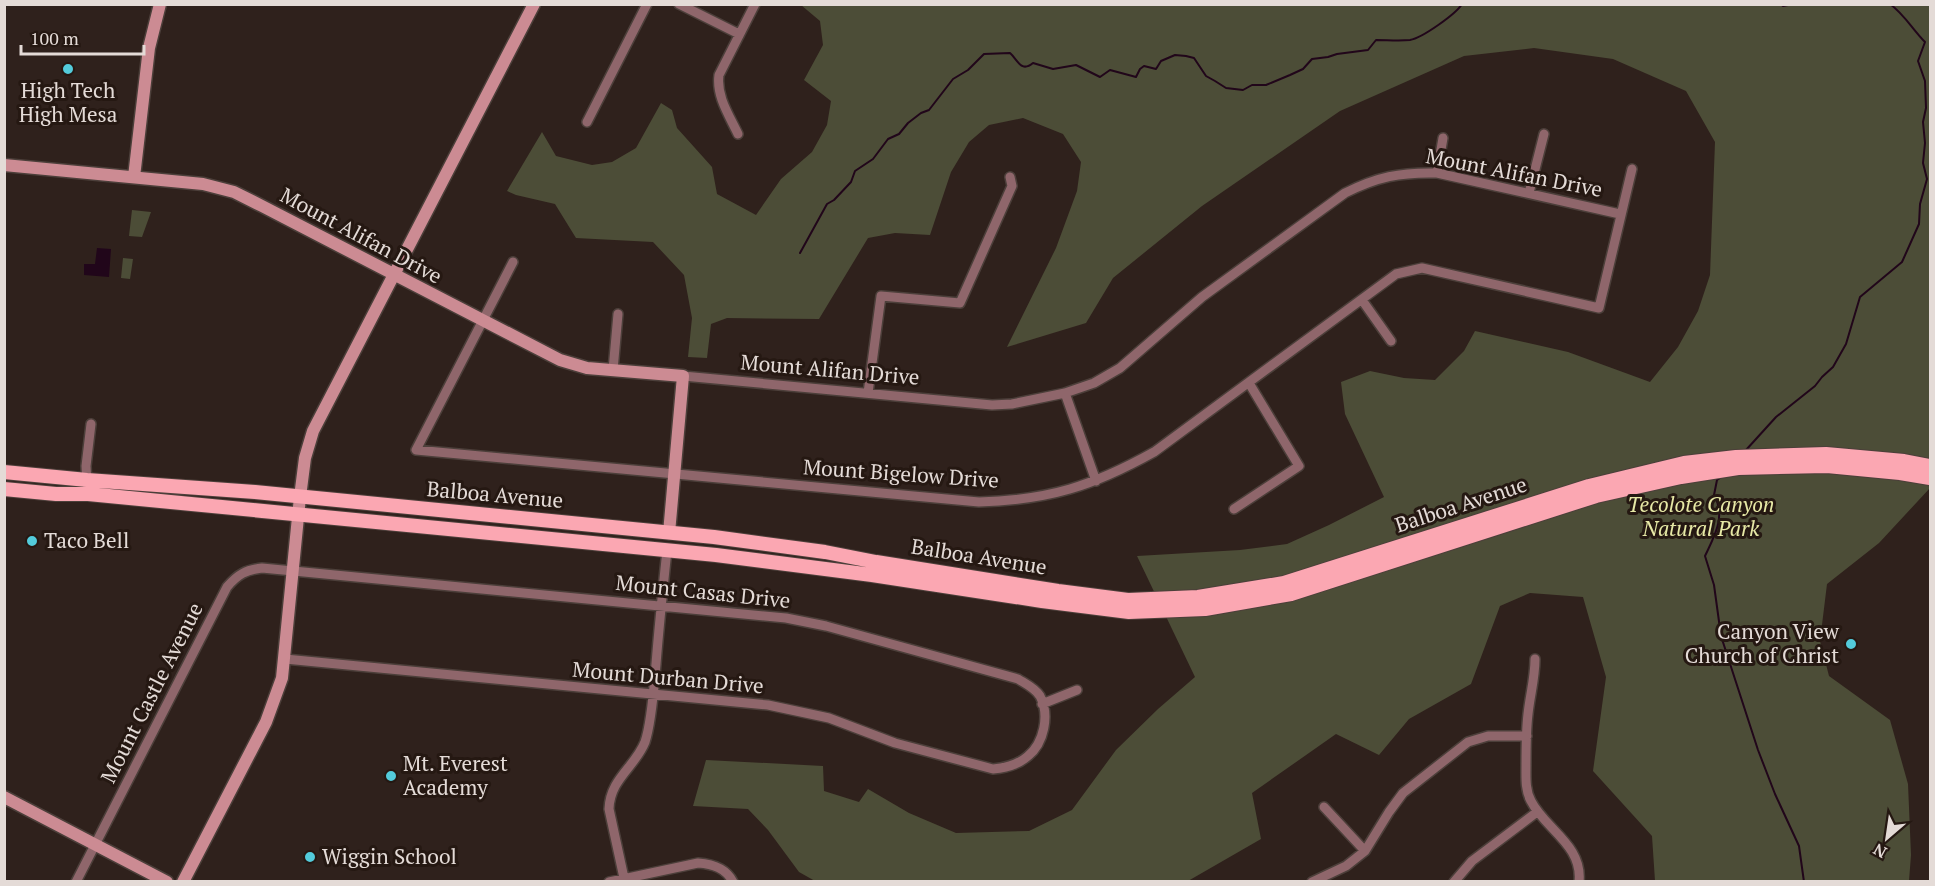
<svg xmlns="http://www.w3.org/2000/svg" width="1935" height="886" font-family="'PT Serif',serif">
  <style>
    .green { fill: #4c4d37 }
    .water { fill: #21061a }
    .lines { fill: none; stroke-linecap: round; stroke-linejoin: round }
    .stream { stroke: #21061a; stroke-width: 2 }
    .street-casing { stroke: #4c3f3a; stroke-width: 12 }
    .secondary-casing { stroke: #4c3f3a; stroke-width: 15 }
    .primary-casing { stroke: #4c3f3a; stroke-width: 16 }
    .street { stroke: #8f666b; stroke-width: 9 }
    .secondary { stroke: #cc8b93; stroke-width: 12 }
    .primary { stroke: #fba7b2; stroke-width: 14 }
    .poi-dot { fill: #53cbdb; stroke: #251812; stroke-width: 2 }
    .labels { text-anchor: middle; stroke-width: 6; stroke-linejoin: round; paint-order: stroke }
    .poi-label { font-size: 21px; fill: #e4dbd7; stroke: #251812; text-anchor: start }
    .street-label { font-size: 21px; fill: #e4dbd7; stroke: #251812 }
    .park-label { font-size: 21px; font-style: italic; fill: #e7e9a6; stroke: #251812 }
  </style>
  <rect width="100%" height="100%" fill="#2f211c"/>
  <!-- green -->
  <path class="green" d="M801,5H1930V488L1879,543L1827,584L1820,641L1829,676L1890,720L1908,784L1911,855L1909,881H1655L1652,836L1593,771L1606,677L1583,597L1530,593L1500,606L1471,684L1409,719L1379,755L1336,734L1252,793L1261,839L1188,881H815L799,872L768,830L748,809L693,806L706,760L823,766L824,791L859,802L868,789L909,813L956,833L1029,831L1072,810L1116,750L1158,709L1195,677L1137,556L1240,550L1287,544L1329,525L1384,497L1345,414L1341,382L1370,371L1404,378L1435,380L1464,351L1475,331L1568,352L1650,382L1678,347L1698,311L1710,275L1715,142L1686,91L1613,59L1534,48L1464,56L1340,111L1202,206L1113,278L1086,323L1007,347L1056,248L1077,191L1081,162L1063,134L1023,118L989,125L969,142L951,172L930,235L895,233L868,238L819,319L727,318L711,324L707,358L688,357L692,318L684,275L653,242L576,238L555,204L516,195L507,191L542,132L556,156L592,165L612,162L636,148L661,103L672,110L677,128L712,167L717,194L756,215L781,179L812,152L827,125L831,101L804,80L823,45L820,21Z
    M132,210L151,212L142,237L129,236Z
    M123,258L133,259L130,279L121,278Z"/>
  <!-- water -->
  <path class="water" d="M97,248L111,249L109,277L84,275V264H95Z"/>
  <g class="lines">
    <!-- stream -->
    <path class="stream" d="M1780,4L1783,6L1793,4
      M800,253L827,204L834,200L851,182L855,171L873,159L888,139L899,134L908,123L921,113L929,110L953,79L968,70L984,54L1010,53C1018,60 1021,73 1033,63L1053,69L1076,65L1100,77L1110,70L1136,77L1140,69L1144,66L1156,69L1161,61L1175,55L1186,56L1194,58L1206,76L1215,81L1226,88L1243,90L1252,85H1266L1290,75L1303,69L1312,59L1328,57L1337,54L1368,50L1376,40C1387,40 1399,41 1410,40C1422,38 1456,14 1462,4
      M1746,450L1776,417L1815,386L1822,377L1833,367L1846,344L1860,297L1902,262L1919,224L1920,204L1927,179L1923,163L1925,143L1923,122L1926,108L1925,81L1918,61L1925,42C1913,30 1904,14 1890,4
      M1720,478L1717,480L1714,495C1726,516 1715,535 1705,556L1714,585L1721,636L1758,750L1775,794L1799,846L1804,882"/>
    <!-- street casing -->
    <g class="street-casing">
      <path id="street" d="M679,4L739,34
        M587,122L647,4
        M738,134C729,115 716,96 719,75L755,4
        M1437,173L1443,138
        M1529,193L1544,134
        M513,262L416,450L979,502C1049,500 1093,486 1154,452L1396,274L1422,268L1599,308L1632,169
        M1362,300L1391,341
        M613,370L618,314
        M683,376L992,405L1012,404L1065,393L1094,383L1120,368L1202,297L1345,193C1377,177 1400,172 1437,173L1620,214
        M868,393L881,296L960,303L1012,186L1010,177
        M1065,393L1096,481
        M87,484L86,466L91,424
        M1234,509L1299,466L1249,383
        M1535,659C1535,678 1530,695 1528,714C1526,731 1526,748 1526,765C1526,777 1525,790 1531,801C1545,829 1583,845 1579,882
        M1042,704L1077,690
        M1324,807L1365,851
        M624,878L609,809C610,779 635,767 645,742C652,721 654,686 656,664C659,626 663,588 667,550
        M76,882L227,587C238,574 246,570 262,568L786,618L826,626L1018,679C1026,684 1035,688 1040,696C1050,715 1044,743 1028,756C1019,764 1005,768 993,769L895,743L829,718L768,705L285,659
        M609,882L698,863C713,864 726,868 733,882
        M1312,882L1346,866L1365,851L1389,812L1403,793L1468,742L1488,736H1527
        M1454,882L1472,861L1537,812"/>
    </g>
    <!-- secondary casing -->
    <g class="secondary-casing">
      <path id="secondary" d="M4,165L203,184L234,192L262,206L560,360L587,368L683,376L669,533
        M134,177L149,48L160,4
        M4,797L167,882
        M183,882L266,722L282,678L300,497L305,458L313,431L534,4"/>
    </g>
    <!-- primary casing -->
    <g class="primary-casing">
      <path id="primary" d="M4,472L87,480L255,492L714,537L825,552L876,562L1058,591L1128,600L1198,597L1284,583L1589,486L1684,463L1736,457L1826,454L1904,461L1930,466
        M4,489L56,494H88L716,555L872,575L1042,601L1129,612L1205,609L1291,594L1596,496L1681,477L1738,468L1827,466L1900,473L1930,478"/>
    </g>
    <!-- street -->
    <use href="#street" class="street"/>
    <!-- secondary -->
    <use href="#secondary" class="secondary"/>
    <!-- primary -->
    <use href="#primary" class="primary"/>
  </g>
  <!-- markers -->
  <g class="poi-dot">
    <circle cx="68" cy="69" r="6"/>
    <circle cx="32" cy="541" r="6"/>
    <circle cx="1851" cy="644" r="6"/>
    <circle cx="391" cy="776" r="6"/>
    <circle cx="310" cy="857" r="6"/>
  </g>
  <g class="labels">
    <!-- poi labels -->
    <g class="poi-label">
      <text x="68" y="98" text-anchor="middle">High Tech<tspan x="68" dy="24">High Mesa</tspan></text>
      <text x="44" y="548">Taco Bell</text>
      <text x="1839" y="639" text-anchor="end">Canyon View<tspan x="1839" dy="24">Church of Christ</tspan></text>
      <text x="403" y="771">Mt. Everest<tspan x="403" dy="24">Academy</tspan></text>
      <text x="322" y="864">Wiggin School</text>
    </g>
    <!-- street labels -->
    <g class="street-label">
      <text transform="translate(1514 173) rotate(11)" y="7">Mount Alifan Drive</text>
      <text transform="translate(361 236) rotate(28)" y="7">Mount Alifan Drive</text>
      <text transform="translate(830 370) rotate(5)" y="7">Mount Alifan Drive</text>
      <text transform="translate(901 474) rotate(4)" y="7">Mount Bigelow Drive</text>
      <text transform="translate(495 495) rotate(5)" y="7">Balboa Avenue</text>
      <text transform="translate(1461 505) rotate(-18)" y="7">Balboa Avenue</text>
      <text transform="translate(979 557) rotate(9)" y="7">Balboa Avenue</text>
      <text transform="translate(703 592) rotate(6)" y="7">Mount Casas Drive</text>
      <text transform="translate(668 678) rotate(5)" y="7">Mount Durban Drive</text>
      <text transform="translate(152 693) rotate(-63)" y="7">Mount Castle Avenue</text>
    </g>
    <!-- park labels -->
    <g class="park-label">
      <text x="1701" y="512">Tecolote Canyon<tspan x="1701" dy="24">Natural Park</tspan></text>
    </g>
  </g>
  <!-- border -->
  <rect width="1935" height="886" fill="none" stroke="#e4dbd7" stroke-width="12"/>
  <!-- north arrow -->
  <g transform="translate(1887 838) rotate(209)" stroke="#251812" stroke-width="4.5" paint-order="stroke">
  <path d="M0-4.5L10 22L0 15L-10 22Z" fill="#e4dbd7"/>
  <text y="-9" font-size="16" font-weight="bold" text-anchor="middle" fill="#e4dbd7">N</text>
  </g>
  <!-- scale -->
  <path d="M21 45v9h123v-9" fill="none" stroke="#e4dbd7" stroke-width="3"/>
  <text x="30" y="45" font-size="18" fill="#e4dbd7" stroke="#251812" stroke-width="4.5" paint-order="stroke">100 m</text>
</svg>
